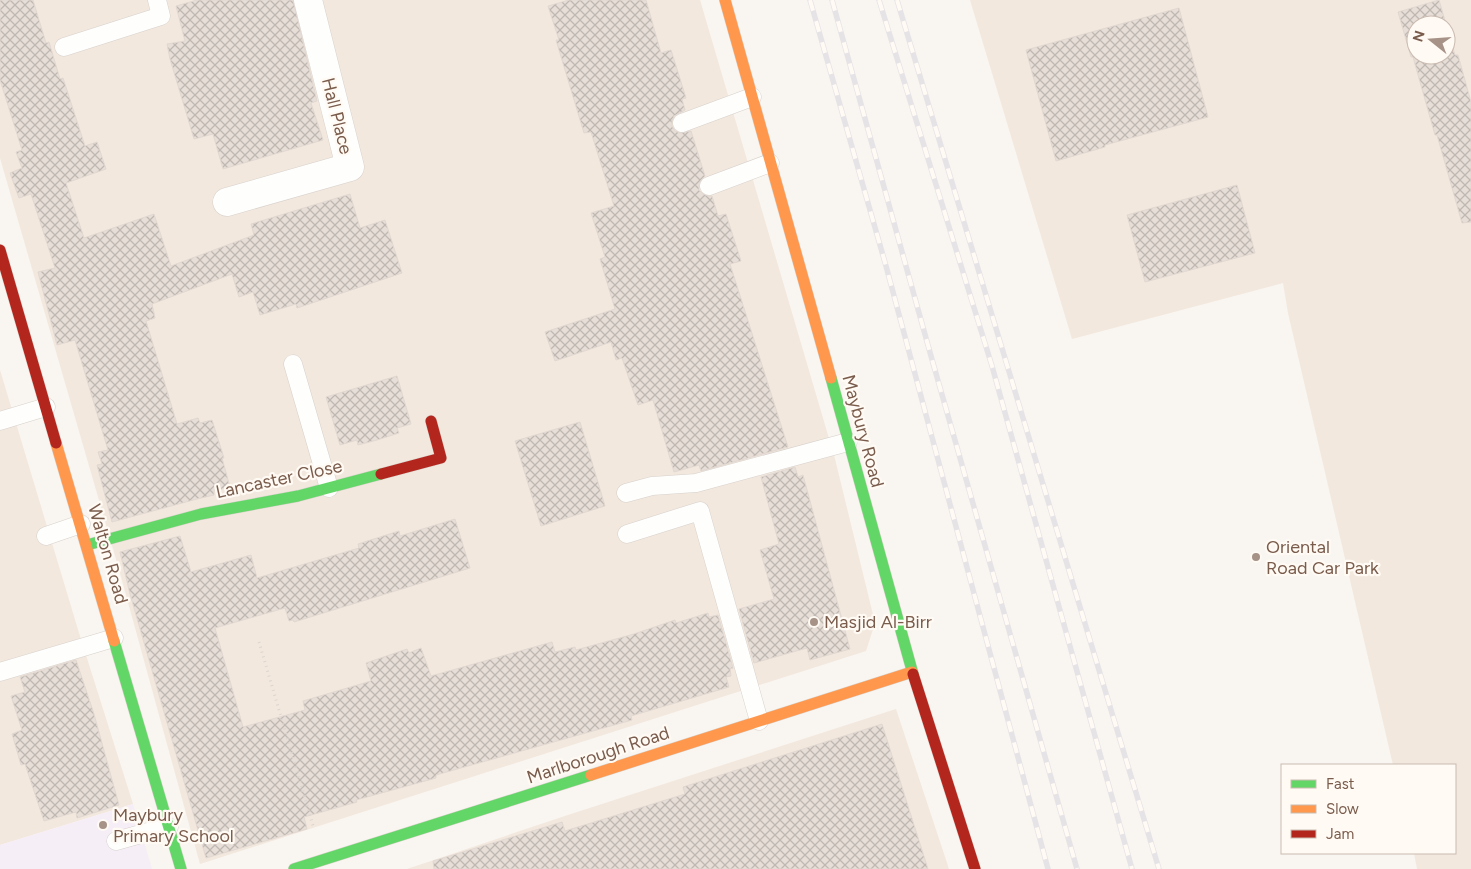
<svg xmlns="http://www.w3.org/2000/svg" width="1471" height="869" font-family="Figtree,sans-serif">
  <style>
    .residential { fill: #f2e8de; fill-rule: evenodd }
    .education { fill: #f6eef6 }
    .building { fill: url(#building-cross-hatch); stroke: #e2d8d2; fill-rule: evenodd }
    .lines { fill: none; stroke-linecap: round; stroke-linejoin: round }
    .lane-casing { stroke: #d7d1cb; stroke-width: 19 }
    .street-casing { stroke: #d7d1cb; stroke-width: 29 }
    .fast-casing { stroke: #d9d2cb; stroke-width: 12 }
    .slow-casing { stroke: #d9d2cb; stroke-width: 12 }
    .jam-casing { stroke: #d9d2cb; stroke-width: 12 }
    .path { stroke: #dcd5d0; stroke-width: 3; stroke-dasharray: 1 4; stroke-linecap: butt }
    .lane { stroke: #fefefd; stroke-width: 18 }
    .street { stroke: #fefefd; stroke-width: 28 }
    .fast { stroke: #63d668; stroke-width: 11 }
    .slow { stroke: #ff974d; stroke-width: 11 }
    .jam { stroke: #b3261e; stroke-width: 11 }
    .rail-casing { stroke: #e6e3e7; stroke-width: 5.5 }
    .rail { stroke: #fffaf3; stroke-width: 4; stroke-dasharray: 11; stroke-linecap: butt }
    .poi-dot { fill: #a69286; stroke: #fffaf3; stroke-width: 2 }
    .labels { text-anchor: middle; stroke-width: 4.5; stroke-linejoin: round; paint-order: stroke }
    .street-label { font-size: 18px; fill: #7a5c4d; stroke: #fffaf3 }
    .poi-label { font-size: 18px; fill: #7a5c4d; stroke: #fffaf3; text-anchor: start }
  </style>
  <defs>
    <pattern id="building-cross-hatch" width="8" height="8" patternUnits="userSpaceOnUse" patternTransform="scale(1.25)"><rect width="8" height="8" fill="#e6ded7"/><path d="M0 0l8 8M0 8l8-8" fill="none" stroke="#bfb7b1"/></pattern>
  </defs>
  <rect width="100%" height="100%" fill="#f9f5f0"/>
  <!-- residential -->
  <path class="residential" d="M0,0H700L835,459L875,623L866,651L200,864L118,566L0,158Z
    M970,0H1471V869H1417L1414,853H1455V765H1393L1288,313L1283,283L1072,339ZM1416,25H1446V55H1416Z
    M0,370L79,633L133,804L0,845Z
    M896,709L949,869H407L568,815Z"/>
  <!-- education -->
  <path class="education" d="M133,804L152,869H0V845Z"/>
  <!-- building -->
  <path class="building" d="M0,0H33L46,43L49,42L60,79L63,78L85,146L97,142L106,169L66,183L84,238L154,214L171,266L254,235L251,224L350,194L360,228L385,220L402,273L297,308L296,304L260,315L253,292L239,297L232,274L152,304L155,318L146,321L177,424L198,418L200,423L212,420L224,458H222L230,487L214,491V495L197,499L112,522L97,465L102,464L98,452L108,450L75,340L57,345L38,272L55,268L31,194L19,198L10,173L22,168L16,152L22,150L0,80Z
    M197,0H293L317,101L311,103L323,140L223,169L213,134L194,139L170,59L167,44L185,41L176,6Z
    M569,0H646L661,53L671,50L686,98L682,99L685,110L674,116L672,121V126L675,131L680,133L691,131L705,176L701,180L699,184V190L703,194L708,196H712L718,216L726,214L741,261L730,264L788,447L701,471L699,465L674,472L653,400L638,405L622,358L616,360L611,342L555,361L545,332L615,309L600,259L605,257L591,213L614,206L591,132L584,133L556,40H559L548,6Z
    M1439,0L1455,55H1458L1471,102V222L1462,223L1437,135H1435L1413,57H1411L1398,12ZM1416,25H1446V55H1416Z
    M1179,8L1208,117L1105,145V147L1056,161L1026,50Z
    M1237,185L1255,253L1145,282L1127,215Z
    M397,376L411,424L397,428L399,433L377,440L358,445L357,440L340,445L326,397Z
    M580,422L605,506L541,526L515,441Z
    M795,467L798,477L803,475L850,649L810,660L807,648L754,663L739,609L774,599L760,550L779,544L761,477Z
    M455,519L470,568L294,622L293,620L289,621L285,608L215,628L243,727L305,710L303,701L371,681L366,663L407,649L409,653L421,648L431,676L552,642L555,652L575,647L576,650L634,634L675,620L676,623L708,613L709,617L718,615L733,668L730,669L731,676L726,677L729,687L631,716L632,720L436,775V778L356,800L357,802L304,817L307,829L206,858L130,594L120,552L180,536L191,572L251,555L257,578L359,548L358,544L399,531L400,536Z
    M76,660L94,714L119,805L77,818L76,812L44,821L25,764L21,765L12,734L22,730L11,696L25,692L20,677Z
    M882,724L928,869H434L433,861L562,822L565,831L685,794L683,787Z"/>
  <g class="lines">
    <!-- lane casing -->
    <g class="lane-casing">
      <path id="lane" d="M64,47L161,16L157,0
        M682,123L752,97
        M709,186L770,163
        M293,364L329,488
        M0,421L46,407
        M626,493L652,486L696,483L848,442
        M627,534L700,511L759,721
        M46,536L81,524
        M0,672L114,638
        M116,841L148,832L169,827"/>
    </g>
    <!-- street casing -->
    <g class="street-casing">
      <path id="street" d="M227,202L350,167L308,0"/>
    </g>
    <!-- fast casing -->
    <g class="fast-casing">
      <path id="fast" d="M831,378L913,674
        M87,545L201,514L298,496L381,474
        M114,641L181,869
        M294,869L591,775"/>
    </g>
    <!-- slow casing -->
    <g class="slow-casing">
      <path id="slow" d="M725,0L831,378
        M56,443L114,641
        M591,775L912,672"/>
    </g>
    <!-- jam casing -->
    <g class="jam-casing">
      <path id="jam" d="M0,250L56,443
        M381,474L441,458L431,421
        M913,674L975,869"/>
    </g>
    <!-- path -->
    <path class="path" d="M259,642L314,829"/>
    <!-- lane -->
    <use href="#lane" class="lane"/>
    <!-- street -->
    <use href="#street" class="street"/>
    <!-- fast -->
    <use href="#fast" class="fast"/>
    <!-- slow -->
    <use href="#slow" class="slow"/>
    <!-- jam -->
    <use href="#jam" class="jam"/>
    <!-- rail casing -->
    <g class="rail-casing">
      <path id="rail" d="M810,0L886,266L1048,869
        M832,0L931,356L1077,869
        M879,0L992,366L1132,869
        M897,0L1159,869"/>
    </g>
    <!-- rail -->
    <use href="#rail" class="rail"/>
  </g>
  <!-- markers -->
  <g class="poi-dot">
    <circle cx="1256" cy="557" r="5"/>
    <circle cx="814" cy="622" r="5"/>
    <circle cx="103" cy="825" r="5"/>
  </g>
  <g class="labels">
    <!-- street labels -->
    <g class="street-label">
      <text transform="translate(337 116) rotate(76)" y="6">Hall Place</text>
      <text transform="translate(863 431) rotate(75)" y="6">Maybury Road</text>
      <text transform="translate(279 479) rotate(-12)" y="6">Lancaster Close</text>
      <text transform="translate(108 554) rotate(74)" y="6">Walton Road</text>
      <text transform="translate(598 755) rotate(-18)" y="6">Marlborough Road</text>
    </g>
    <!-- poi labels -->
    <g class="poi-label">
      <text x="1266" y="553">Oriental<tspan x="1266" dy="21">Road Car Park</tspan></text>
      <text x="824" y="628">Masjid Al-Birr</text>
      <text x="113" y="821">Maybury<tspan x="113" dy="21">Primary School</tspan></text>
    </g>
  </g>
  <!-- legend -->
  <rect x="1281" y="764" width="175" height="90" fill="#fffaf3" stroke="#cabbb1"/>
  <rect x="1291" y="780" width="25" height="8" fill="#63d668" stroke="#cabbb1"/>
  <text x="1326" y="789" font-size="15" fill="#7a5c4d">Fast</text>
  <rect x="1291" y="805" width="25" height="8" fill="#ff974d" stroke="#cabbb1"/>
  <text x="1326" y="814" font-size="15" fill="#7a5c4d">Slow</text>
  <rect x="1291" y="830" width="25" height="8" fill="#b3261e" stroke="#cabbb1"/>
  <text x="1326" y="839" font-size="15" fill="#7a5c4d">Jam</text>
  <!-- north arrow -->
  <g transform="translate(1431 40) rotate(287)"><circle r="24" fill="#fffaf3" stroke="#cabbb1"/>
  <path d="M0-4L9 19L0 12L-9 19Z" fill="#a69286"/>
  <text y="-8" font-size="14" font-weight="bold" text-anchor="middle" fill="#7a5c4d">N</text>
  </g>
</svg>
